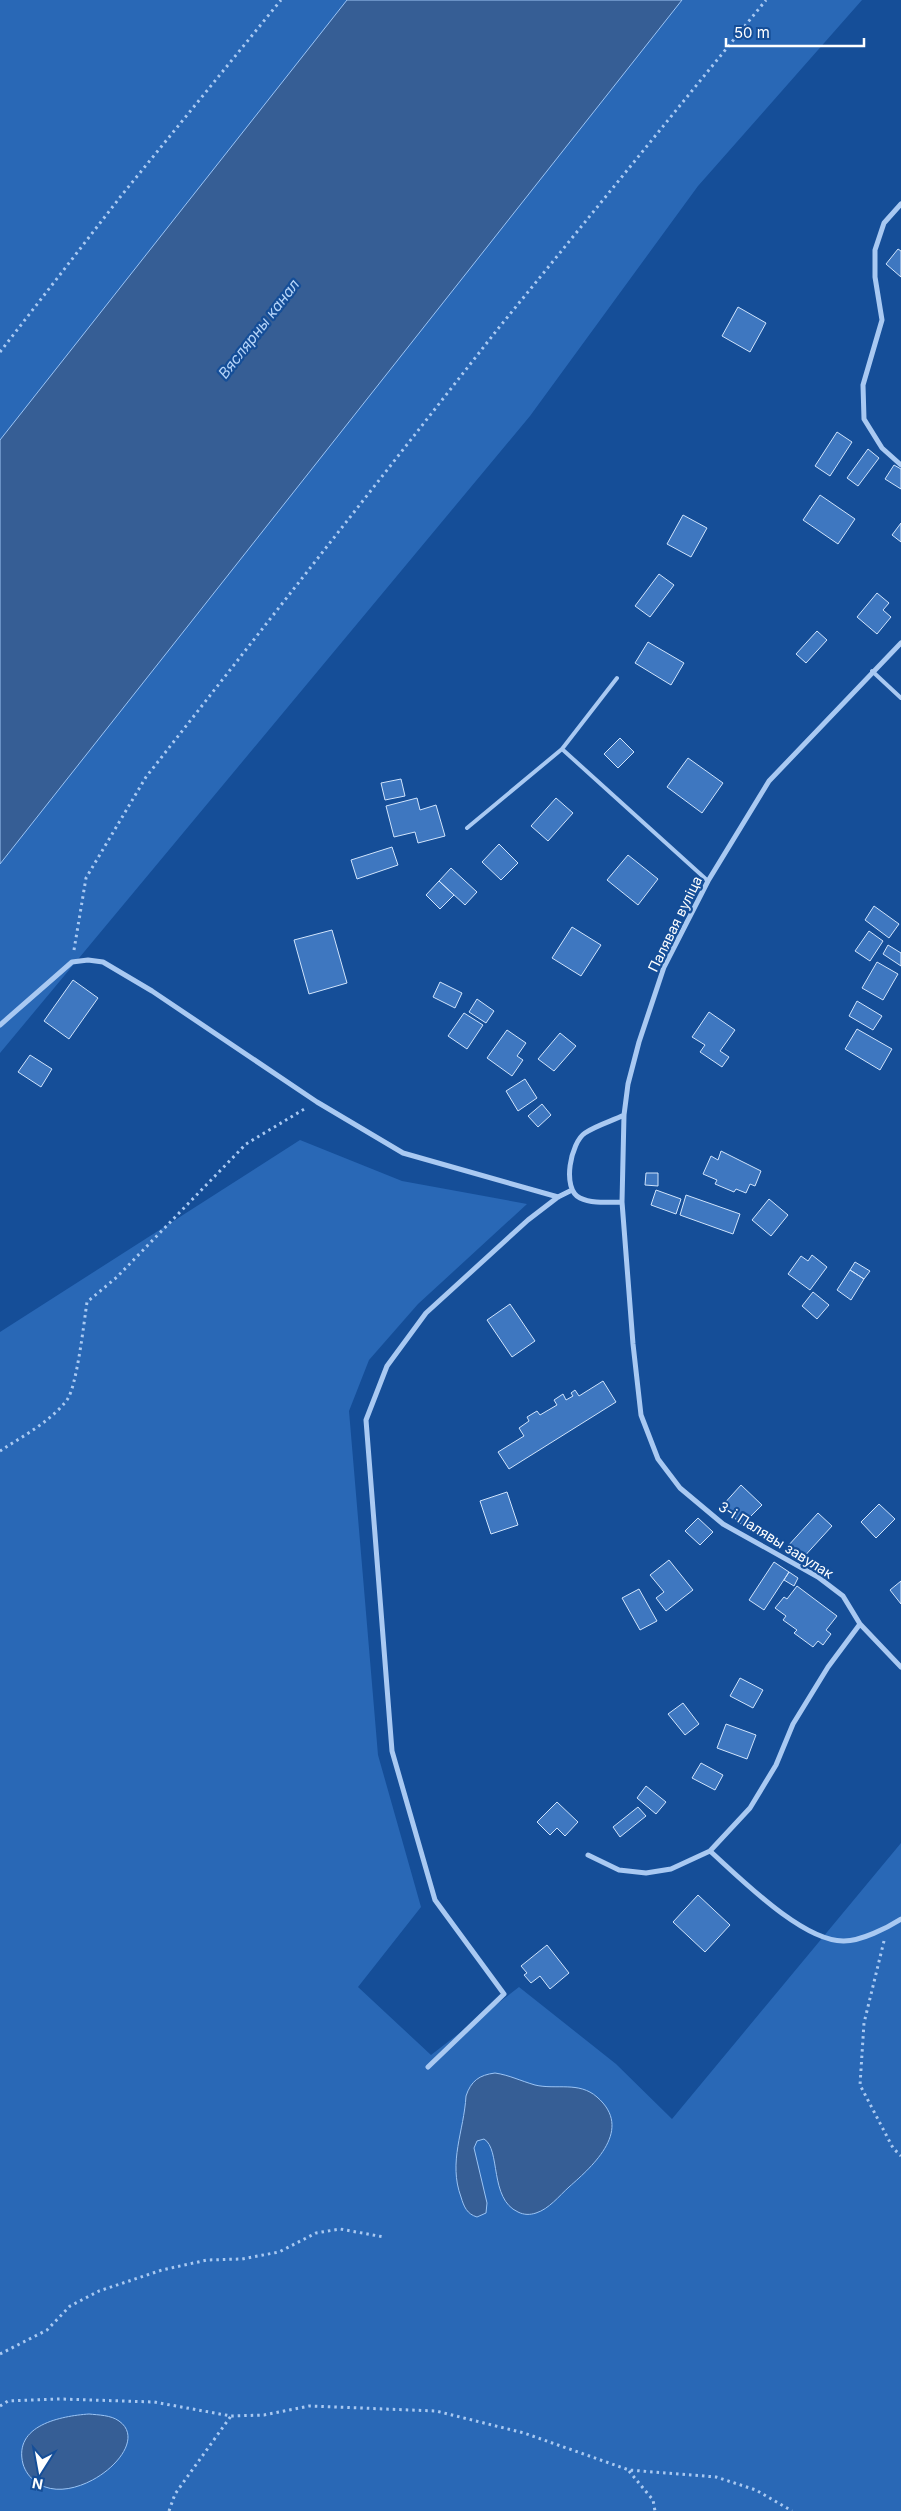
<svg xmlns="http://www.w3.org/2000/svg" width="901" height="2511" font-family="Inter,sans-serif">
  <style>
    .green { fill: #2968b6 }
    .water { fill: #365e95; stroke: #9bc4f5 }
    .building { fill: #3e77c0; stroke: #d0e4fc }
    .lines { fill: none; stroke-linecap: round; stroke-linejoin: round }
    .path { stroke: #a9c9f2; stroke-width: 3; stroke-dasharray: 2.5 4; stroke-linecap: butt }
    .service { stroke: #a9c9f2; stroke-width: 4 }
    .minor { stroke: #a9c9f2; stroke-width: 5 }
    .labels { text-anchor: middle; stroke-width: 4.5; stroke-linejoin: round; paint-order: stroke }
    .street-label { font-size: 14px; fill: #fff; stroke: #154e98 }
    .water-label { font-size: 15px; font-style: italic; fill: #b5d4f9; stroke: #154e98 }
  </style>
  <rect width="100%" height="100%" fill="#154e98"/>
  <!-- green -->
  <path class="green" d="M0,0H862L698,186L530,416L0,1053Z
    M300,1140L402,1181L527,1204L418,1304L369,1360L349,1411L378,1755L421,1907L358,1987L431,2055L519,1987L616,2064L672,2119L901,1843V2511H0V1332Z"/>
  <!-- water -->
  <path class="water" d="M347,0H682L0,864V440Z
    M495,2073C509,2075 521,2081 535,2085C556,2090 579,2081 597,2097C634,2129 594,2165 569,2187C559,2196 549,2209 536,2213C530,2215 524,2215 518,2212C489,2199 501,2149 484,2139L477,2141L474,2148L487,2203L486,2213L477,2217C467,2214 464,2207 461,2197C448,2162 464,2131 466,2096C471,2081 479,2075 495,2073Z
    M89,2414C98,2415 111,2415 119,2421C155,2446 74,2511 36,2482C30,2478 25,2471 23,2464C13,2425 61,2416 89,2414Z"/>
  <!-- building -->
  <path class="building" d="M898,249L901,251V277L886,264Z
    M738,307L766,323L750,352L722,336Z
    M837,432L852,442L830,476L815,466Z
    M868,449L879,458L858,486L847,478Z
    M894,465L901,469V489L885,479Z
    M820,495L855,519L838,544L803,520Z
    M683,515L707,528L691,557L667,544Z
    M901,523V542L892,535Z
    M659,574L674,585L650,617L635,606Z
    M877,593L889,603L883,610L891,617L877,634L857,617Z
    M817,631L827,640L806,663L796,654Z
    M648,642L684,663L671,685L635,663Z
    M620,738L634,752L618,768L604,754Z
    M688,758L723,783L702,813L667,787Z
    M401,779L405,796L385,800L381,783Z
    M417,798L420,810L436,805L445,836L418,843L415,832L394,837L386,806Z
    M556,798L573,813L548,841L531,826Z
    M499,844L518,863L501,880L482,862Z
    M392,847L398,865L357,879L351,860Z
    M628,855L658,879L638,905L607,880Z
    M451,868L477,892L465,905L439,881Z
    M439,881L454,895L440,909L426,895Z
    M874,906L899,924L889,938L865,920Z
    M572,927L601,945L581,976L552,958Z
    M332,930L347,983L309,994L294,940Z
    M869,931L883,941L870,961L855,951Z
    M888,945L901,953V966L883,954Z
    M877,962L898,974L883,1000L862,988Z
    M73,980L98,998L69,1039L44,1021Z
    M440,982L462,993L455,1008L433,997Z
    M477,999L494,1011L486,1023L469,1012Z
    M857,1001L882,1016L873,1030L849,1016Z
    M709,1012L735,1030L720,1051L729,1057L722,1067L700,1052L705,1045L692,1037Z
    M464,1013L483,1025L467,1049L448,1036Z
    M857,1029L892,1049L880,1070L845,1049Z
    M507,1030L526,1043L517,1056L523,1060L512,1076L487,1058Z
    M560,1033L576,1046L554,1071L538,1059Z
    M30,1055L52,1069L41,1087L18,1072Z
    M525,1079L537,1098L518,1111L506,1091Z
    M542,1104L551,1115L538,1127L528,1116Z
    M721,1151L761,1171L755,1186L750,1184L746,1193L736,1189L734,1192L715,1184L717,1180L703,1174L711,1156L718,1160Z
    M646,1173H658V1186L645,1185Z
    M656,1190L681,1199L676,1214L651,1205Z
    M686,1195L740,1214L733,1234L680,1215Z
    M769,1199L788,1215L771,1236L752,1220Z
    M812,1255L827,1267L810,1290L788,1274L801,1256L808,1261Z
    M855,1262L870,1271L864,1279L850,1270Z
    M850,1270L864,1279L851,1300L837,1290Z
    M813,1292L829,1305L817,1319L802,1306Z
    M510,1304L535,1341L512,1357L487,1320Z
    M603,1381L616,1402L509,1469L498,1452L524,1436L519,1428L529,1421L527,1417L537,1411L540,1415L557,1405L554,1400L563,1394L566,1400L573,1396L571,1393L575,1390L579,1396Z
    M741,1485L762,1505L742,1525L722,1506Z
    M507,1492L518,1525L491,1534L480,1501Z
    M879,1504L895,1519L876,1538L861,1522Z
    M818,1513L832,1526L801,1560L787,1547Z
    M698,1518L713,1532L700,1545L685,1531Z
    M669,1560L693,1590L666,1611L656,1598L664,1592L650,1575Z
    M774,1562L789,1572L764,1610L749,1600Z
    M789,1572L798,1578L794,1586L784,1580Z
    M901,1581V1604L890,1590Z
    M797,1586L837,1616L826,1630L831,1634L823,1645L818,1641L813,1647L794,1633L797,1630L783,1620L786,1616L775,1608L784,1597L787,1599Z
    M639,1589L657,1621L640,1630L622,1598Z
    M740,1678L763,1690L753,1708L730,1696Z
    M683,1703L699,1724L685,1735L668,1714Z
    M726,1724L756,1735L747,1759L717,1748Z
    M701,1763L723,1775L715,1790L692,1778Z
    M646,1786L666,1802L656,1814L637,1798Z
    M557,1802L578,1822L565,1836L557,1828L550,1835L537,1822Z
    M638,1807L646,1816L620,1837L613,1827Z
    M698,1895L730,1925L705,1952L673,1922Z
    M547,1945L569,1973L550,1989L540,1976L531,1983L524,1975L527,1973L521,1966Z"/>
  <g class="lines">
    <!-- path -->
    <path class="path" d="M0,352L121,196L281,0
      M74,950L86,878L146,777L497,330L766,0
      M0,1451C23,1436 50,1422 67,1400C77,1386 84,1322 87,1302L117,1277L246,1144L306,1108
      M884,1941L864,2023L860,2085L893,2148L901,2156
      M0,2354L47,2330L70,2306L99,2291L162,2270L207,2260L242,2259L279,2252L316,2233L340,2229L384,2237
      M0,2406L8,2401L60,2399L154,2402L231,2416L264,2415L309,2406L436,2411L524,2433L629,2470L716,2477L756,2490L792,2511
      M629,2471L653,2500L655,2511
      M169,2511L175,2494L231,2416"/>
    <!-- service -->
    <path class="service" d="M872,671L901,698
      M562,749L708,881
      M467,828L562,749L617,678"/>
    <!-- minor -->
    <path class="minor" d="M901,204L884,223L875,250V277L882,320L863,385L864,419L882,448L901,465
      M901,643L769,781L708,881L664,967L639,1042L628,1084L624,1115L622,1202L633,1344L641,1415L658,1459L680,1488L723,1524L818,1577L843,1596L860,1624L901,1667
      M0,1025L72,962L88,960L103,962L152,991L317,1102L403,1153L558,1197
      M622,1202C609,1202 592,1204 580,1198C561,1189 571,1142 585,1133C597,1125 612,1121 624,1115
      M710,1851C740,1878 803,1942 844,1941C861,1941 887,1928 901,1919
      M588,1855L619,1870L646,1873L671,1869L710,1851L750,1808L776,1765L793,1724L828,1667L860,1624
      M428,2067L504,1994L435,1900L392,1751L366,1420L387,1366L426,1313L528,1220L558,1197L572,1190"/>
  </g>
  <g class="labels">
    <!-- street labels -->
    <g class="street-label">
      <text transform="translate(675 924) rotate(-64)" y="5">Палявая вуліца</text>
      <text transform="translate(776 1540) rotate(32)" y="5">3-і Палявы завулак</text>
    </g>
    <!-- water labels -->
    <g class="water-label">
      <text transform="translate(259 329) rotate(-52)" y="5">Вяслярны канал</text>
    </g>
  </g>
  <!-- north arrow -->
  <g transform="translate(40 2471) rotate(191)" stroke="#154e98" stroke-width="4" paint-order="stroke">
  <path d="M0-4L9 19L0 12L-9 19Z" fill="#ffffff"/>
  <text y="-8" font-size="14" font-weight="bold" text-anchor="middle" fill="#ffffff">N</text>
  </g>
  <!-- scale -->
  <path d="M726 38v8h138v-8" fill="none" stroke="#ffffff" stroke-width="2.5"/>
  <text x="734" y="38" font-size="15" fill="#ffffff" stroke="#154e98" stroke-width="4" paint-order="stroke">50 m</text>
</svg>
